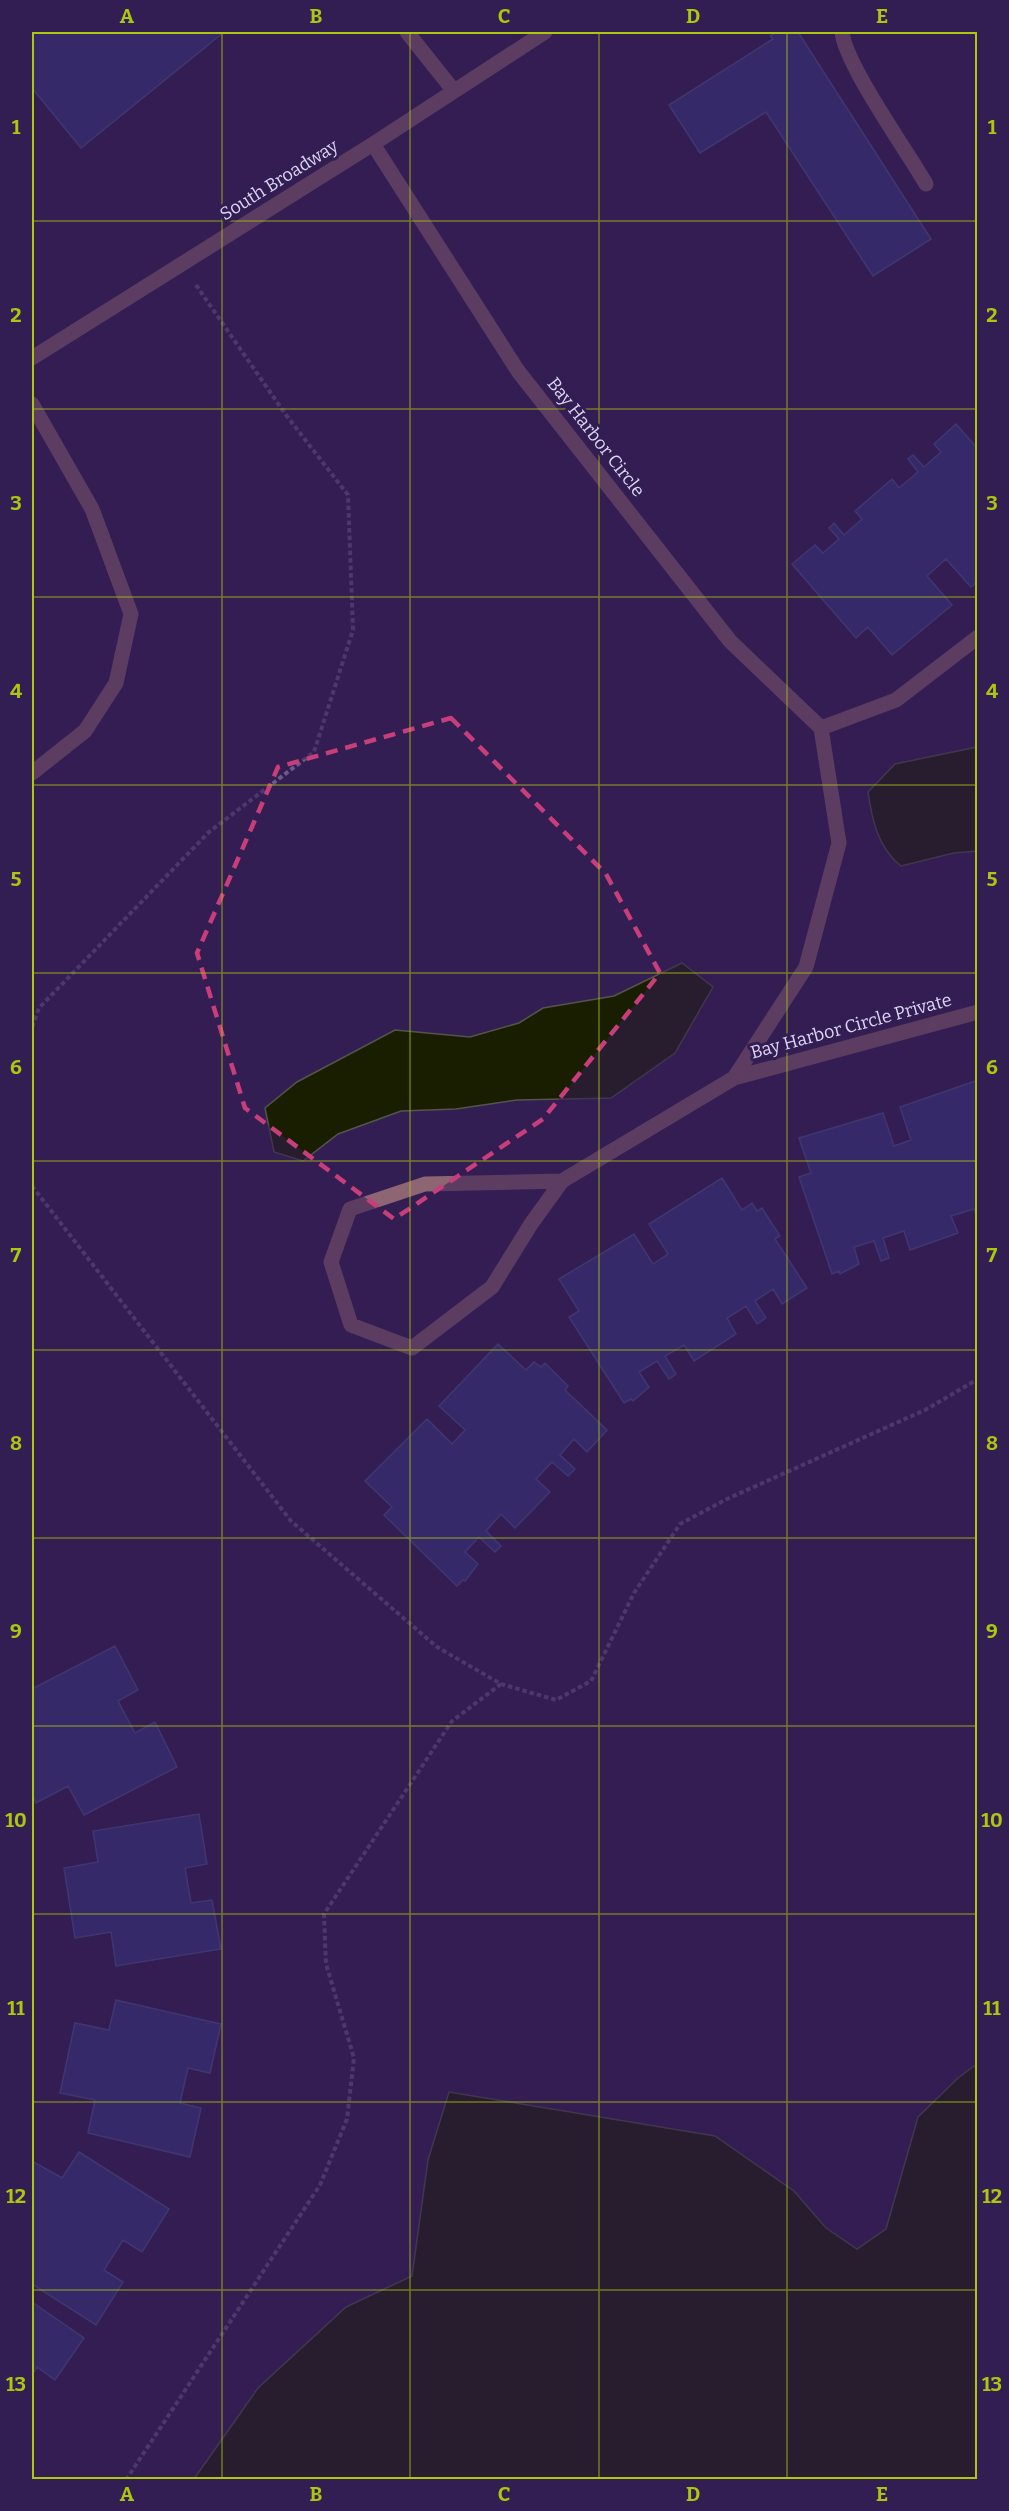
<svg xmlns="http://www.w3.org/2000/svg" width="1009" height="2511" font-family="Bitter,serif">
  <style>
    .water { fill: #191e01; stroke: #54554a; stroke-width: 1.5 }
    .building { fill: #383984; stroke: #515690; stroke-width: 1.5 }
    .lines { fill: none; stroke-linecap: round; stroke-linejoin: round }
    .path { stroke: #6b5a88; stroke-width: 4; stroke-dasharray: 4.5 3; stroke-linecap: butt }
    .minor { stroke: #8e6572; stroke-width: 15 }
    .marked { fill: none; stroke: #c73e7a; stroke-width: 4.5; stroke-dasharray: 12 8; stroke-linejoin: round }
    .grid { fill: none; stroke: #adc60e; stroke-width: 1.5; stroke-opacity: 0.55 }
    .labels { text-anchor: middle; stroke-width: 6; stroke-linejoin: round; paint-order: stroke }
    .street-label { font-size: 18px; fill: #ddd4f5; stroke: #331e53 }
    .neatline { fill: none; stroke: #adc60e; stroke-width: 2 }
    .grid-label { font-size: 20px; text-anchor: middle; font-weight: bold; fill: #adc60e }
  </style>
  <rect width="100%" height="100%" fill="#331e53"/>
  <!-- water -->
  <path class="water" d="M977,747V851L954,853L901,866C878,848 872,820 868,792L895,764Z
    M682,963L713,987L675,1053L611,1098L517,1100L456,1109L401,1111L338,1134L303,1161L274,1152L265,1108L297,1082L395,1030L470,1037L519,1023L543,1008L614,996Z
    M977,2064V2479H194L258,2388L346,2307L412,2276L428,2160L449,2092L715,2136L794,2191L826,2228L857,2249L886,2229L918,2117L958,2078Z"/>
  <!-- building -->
  <path class="building" d="M32,32H224L81,148L32,88Z
    M777,32H798L931,239L873,276L766,112L700,153L669,105L773,39L770,36Z
    M956,424L978,449V581L971,587L946,559L927,576L952,605L892,655L868,627L856,638L792,564L815,545L823,553L839,539L829,528L834,523L844,535L862,519L855,511L892,479L899,488L918,472L908,459L913,455L924,467L941,452L934,444Z
    M978,1080V1220L974,1209L951,1216L958,1233L910,1250L904,1231L883,1238L889,1258L881,1261L874,1241L854,1247L859,1264L840,1274L839,1271L832,1274L799,1177L811,1173L799,1138L883,1113L894,1146L911,1140L900,1107Z
    M722,1178L742,1210L752,1203L757,1211L762,1208L780,1236L775,1239L807,1288L782,1304L773,1289L755,1301L766,1318L757,1324L746,1306L727,1318L736,1334L694,1361L684,1345L665,1356L676,1374L669,1379L657,1361L639,1372L649,1387L633,1401L631,1399L624,1403L569,1317L579,1311L559,1279L634,1234L653,1264L668,1254L649,1224Z
    M498,1344L526,1370L534,1362L541,1367L545,1363L568,1386L565,1390L607,1430L587,1452L574,1439L560,1455L575,1469L568,1476L552,1462L536,1479L550,1492L515,1528L501,1514L486,1531L501,1546L495,1552L479,1537L465,1552L478,1564L465,1581L463,1580L457,1586L384,1515L392,1507L365,1481L427,1419L452,1444L465,1430L439,1406Z
    M115,1646L138,1690L118,1701L135,1733L155,1722L177,1767L84,1815L68,1786L36,1803L32,1794V1724L34,1723L32,1718V1689Z
    M199,1814L207,1864L185,1868L191,1903L212,1900L221,1949L116,1966L111,1932L75,1938L64,1868L98,1862L93,1831Z
    M116,2000L221,2024L210,2073L188,2068L180,2103L201,2108L190,2157L88,2133L95,2100L60,2093L75,2023L109,2030Z
    M79,2152L169,2209L142,2252L123,2240L104,2270L123,2282L96,2325L32,2284V2161L62,2178Z
    M32,2302L84,2338L55,2380L37,2367L32,2375Z"/>
  <g class="lines">
    <!-- path -->
    <path class="path" d="M32,1027L39,1008L209,832L314,752L353,630L348,495L286,415L196,285
      M32,1186L291,1521L437,1647L501,1684L556,1700L591,1681L634,1593L680,1524L727,1499L925,1410L978,1379
      M126,2480L320,2185L347,2119L354,2058L326,1964L324,1914L452,1721L501,1684"/>
    <!-- minor -->
    <path class="minor" d="M407,32L454,91
      M842,32C845,64 907,151 926,184
      M373,144L518,371L730,641L821,728
      M32,358L373,144L545,32
      M32,404L92,509L131,614L116,683L85,731L32,773
      M821,728L839,843L806,967L734,1078L978,1012
      M821,728L896,700L978,637
      M562,1181L425,1184L350,1209L331,1262L351,1325L412,1348L492,1287L531,1224L562,1181L734,1078"/>
  </g>
  <!-- marked area -->
  <path d="M0 0H1009V2511H0ZM451,718L606,874L660,973L543,1119L394,1219L245,1108L197,953L278,767Z" fill="#331e53" fill-opacity=".55" fill-rule="evenodd"/>
  <path class="marked" d="M451,718L606,874L660,973L543,1119L394,1219L245,1108L197,953L278,767Z"/>
  <!-- grid -->
  <path class="grid" d="M222,32V2480M410,32V2480M599,32V2480M787,32V2480M32,221H978M32,409H978M32,597H978M32,785H978M32,973H978M32,1161H978M32,1350H978M32,1538H978M32,1726H978M32,1914H978M32,2102H978M32,2290H978"/>
  <g class="labels">
    <!-- street labels -->
    <g class="street-label">
      <text transform="translate(279 180) rotate(-32)" y="6">South Broadway</text>
      <text transform="translate(596 437) rotate(52)" y="6">Bay Harbor Circle</text>
      <text transform="translate(851 1026) rotate(-15)" y="6">Bay Harbor Circle Private</text>
    </g>
  </g>
  <!-- border -->
  <rect width="1009" height="2511" fill="none" stroke="#331e53" stroke-width="66"/>
  <rect x="33" y="33" width="943" height="2445" class="neatline"/>
  <g class="grid-label">
    <text x="127" y="23">A</text>
    <text x="316" y="23">B</text>
    <text x="504" y="23">C</text>
    <text x="693" y="23">D</text>
    <text x="882" y="23">E</text>
    <text x="16" y="134">1</text>
    <text x="992" y="134">1</text>
    <text x="16" y="322">2</text>
    <text x="992" y="322">2</text>
    <text x="16" y="510">3</text>
    <text x="992" y="510">3</text>
    <text x="16" y="698">4</text>
    <text x="992" y="698">4</text>
    <text x="16" y="886">5</text>
    <text x="992" y="886">5</text>
    <text x="16" y="1074">6</text>
    <text x="992" y="1074">6</text>
    <text x="16" y="1262">7</text>
    <text x="992" y="1262">7</text>
    <text x="16" y="1450">8</text>
    <text x="992" y="1450">8</text>
    <text x="16" y="1638">9</text>
    <text x="992" y="1638">9</text>
    <text x="16" y="1827">10</text>
    <text x="992" y="1827">10</text>
    <text x="16" y="2015">11</text>
    <text x="992" y="2015">11</text>
    <text x="16" y="2203">12</text>
    <text x="992" y="2203">12</text>
    <text x="16" y="2391">13</text>
    <text x="992" y="2391">13</text>
    <text x="127" y="2501">A</text>
    <text x="316" y="2501">B</text>
    <text x="504" y="2501">C</text>
    <text x="693" y="2501">D</text>
    <text x="882" y="2501">E</text>
  </g>
</svg>
